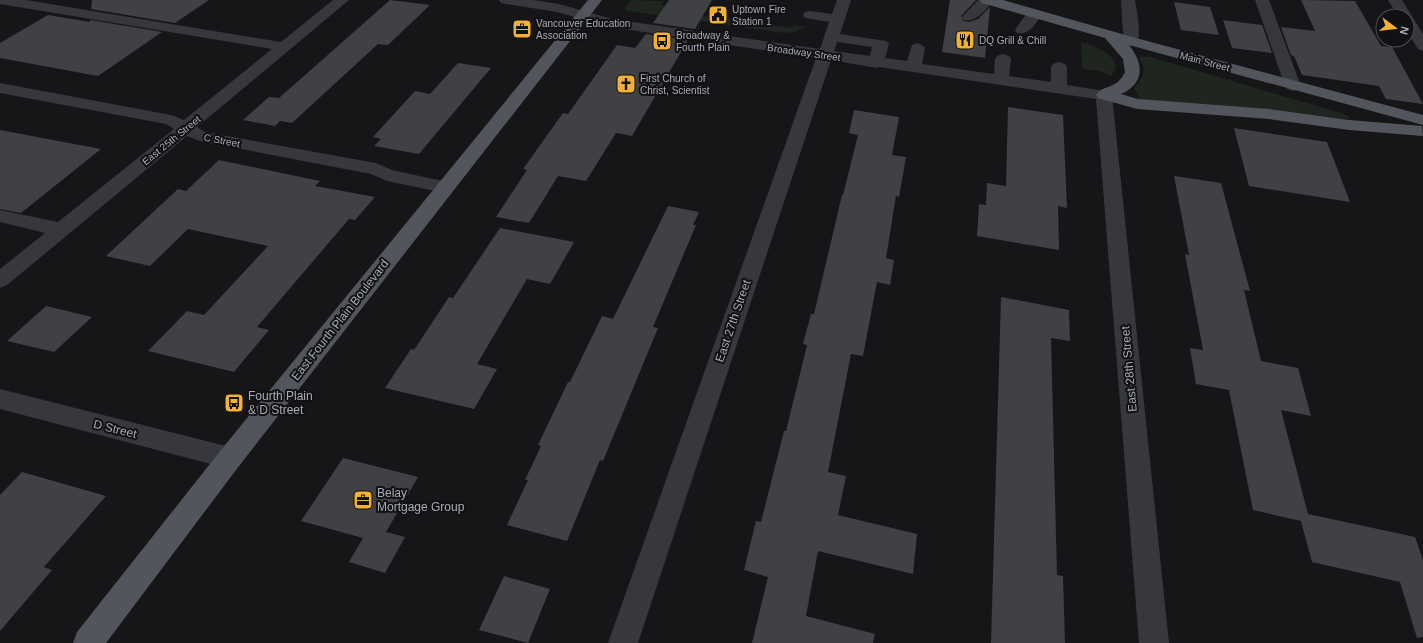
<svg xmlns="http://www.w3.org/2000/svg" width="1423" height="643" font-family="Helvetica,sans-serif">
  <style>
    .green { fill: #1e261f }
    .building { fill: #404145 }
    .lines { fill: none; stroke-linecap: round; stroke-linejoin: round }
    .minor { fill: #37383d; fill-rule: evenodd }
    .major { fill: #53555c; fill-rule: evenodd }
    .labels { text-anchor: middle; stroke-width: 4; stroke-linejoin: round; paint-order: stroke }
    .far-poi-label { font-size: 10px; fill: #a8adb8; stroke: #111113; text-anchor: start }
    .far-street-label { font-size: 10px; fill: #a8adb8; stroke: #111113 }
    .street-label { font-size: 12px; fill: #a8adb8; stroke: #111113 }
    .poi-label { font-size: 12px; fill: #a8adb8; stroke: #111113; text-anchor: start }
  </style>
  <rect width="100%" height="100%" fill="#161618"/>
  <!-- green -->
  <path class="green" d="M631,0L664,1L661,5L666,6L663,10L792,28L794,25L806,27L795,32L784,33L628,11L625,9Z
    M1081,42C1094,47 1110,50 1116,65L1114,72L1111,76L1100,71L1082,69Z
    M1140,56L1150,57L1341,113L1350,117L1347,119L1245,108L1140,100L1134,88C1143,78 1147,70 1140,59Z"/>
  <!-- building -->
  <path class="building" d="M92,0H209L175,23L91,9Z
    M390,0L430,5L388,45L378,44L292,123L280,121L275,126L243,120L269,97L279,98Z
    M669,0H712L695,29L653,23Z
    M950,0H976L961,16L964,21L969,22L978,19L990,7L985,58L942,52Z
    M1301,0L1355,1L1381,46L1392,47L1423,104L1386,99L1379,86L1302,75L1294,56L1291,55L1281,27L1315,31Z
    M1174,2L1210,7L1219,35L1181,30Z
    M48,15L90,22V20L162,32L98,76L0,58V43Z
    M1223,20L1262,25L1272,53L1232,48Z
    M646,34L688,40L632,136L616,133L586,181L558,176L529,223L496,217L527,170L523,169L563,113L568,114L617,45L635,48Z
    M458,63L491,68L419,154L374,146L381,139L373,137L415,91L430,94Z
    M1008,107L1063,115L1067,208L1058,206L1059,250L977,236L979,204L986,205L987,183L1006,186Z
    M854,110L899,117L892,155L906,157L899,197L896,196L886,258L894,260L890,285L877,282L863,356L851,354L828,472L846,476L838,515L917,534L913,574L818,551L806,616L875,634L873,643H752L768,577L744,570L756,521L761,522L784,431H786L807,345L803,344L811,314H814L842,195H843L858,135L849,133Z
    M1234,128L1327,142L1350,202L1249,186Z
    M0,130L101,149L21,213L0,209Z
    M219,160L320,181L315,186L375,197L355,220L349,219L257,327L269,330L234,372L148,351L187,311L204,315L268,246L188,229L150,266L106,256L178,189L186,191Z
    M1174,176L1221,183L1250,291L1244,290L1261,361L1298,368L1311,416L1281,410L1308,514L1415,537L1423,560V637L1417,638L1400,582L1312,562L1301,521L1253,510L1229,390L1196,384L1190,348L1203,350L1185,254L1189,255Z
    M668,206L699,212L693,225H696L653,327L658,328L603,461L600,460L567,541L507,525L528,480H525L541,446L538,445L568,382H570L602,316L613,319Z
    M500,228L574,242L550,284L527,279L477,364L497,369L474,409L385,388L411,349L414,350L449,297L453,298Z
    M1001,297L1069,310L1070,341L1051,338L1057,575L1063,576L1065,643H991Z
    M46,306L92,317L54,352L7,341Z
    M343,458L418,477L386,532L405,537L385,573L349,562L363,538L301,521Z
    M22,472L106,496L44,567L52,570L0,631V495Z
    M504,576L550,589L528,643L479,630Z"/>
  <g class="lines">
    <!-- minor -->
    <path class="minor" d="M0,0H26L281,42L333,0H349L197,127L205,132L376,163L392,170L452,183L454,187L452,191L445,193L387,181L371,174L200,141L187,136L7,285L0,288V269L45,233L0,222V210L58,222L174,129L166,124L0,93V83L171,115L184,120L272,49L0,4Z
      M499,0H534L559,4L612,19L820,49L829,22L805,18L803,15L805,12L810,11L832,14L837,0H851L840,34L886,41L889,44L885,58L907,61L912,45L917,43L922,45L925,48L922,64L994,74L995,59L997,56L1003,54L1009,56L1011,59L1009,76L1051,82V67L1053,64L1059,62L1065,64L1067,67V85L1110,92L1112,95L1169,643H1139L1096,99L879,67L876,68L831,60L638,643H608L816,58L611,27L557,12L506,4L501,3ZM837,42L872,47L870,56L834,51Z
      M978,0H993C987,9 976,23 964,20L962,17Z
      M1121,0H1135C1137,11 1142,36 1136,44L1131,46L1126,44C1122,40 1122,8 1121,0Z
      M1255,0H1269L1301,86L1299,89L1293,91L1287,89L1285,86Z
      M1388,0H1402L1423,34V51L1418,49L1407,32V16H1398Z
      M1035,10L1040,11L1042,14C1036,23 1029,36 1017,33L1015,30C1020,23 1026,12 1035,10Z
      M0,389L230,447L239,450L243,458L239,466L230,469L0,409Z"/>
    <!-- major -->
    <path class="major" d="M588,0H602L239,466L106,643H73L77,632L221,450Z
      M980,0H1003L1136,38L1423,115V125L1129,45C1144,64 1145,83 1121,94L1138,99L1269,109L1349,120L1422,126L1423,136L1349,130L1269,119L1137,109L1098,98L1096,95C1103,84 1117,90 1125,72L1123,59L1105,38L982,3Z"/>
  </g>
  <!-- icons -->
  <defs>
    <g id="civic-square" transform="scale(1)"><rect x="-9" y="-9" width="18" height="18" rx="4" fill="#f2b134" stroke="#111113"/><path d="M-.6-6.5H3V-4.5H.6V-3L4-1V1h2V6H-6V1h2V-1L-.6-3ZM-1.2 2.5V6h2.4V2.5Z" fill="#111"/></g>
    <g id="office-square" transform="scale(1)"><rect x="-9" y="-9" width="18" height="18" rx="4" fill="#f2b134" stroke="#111113"/><path d="M-6-3h4V-5.5h4V-3h4V5H-6ZM-1-4.5V-3h2v-1.5ZM-6 0V1H6V0Z" fill="#111"/></g>
    <g id="restaurant-square" transform="scale(1)"><rect x="-9" y="-9" width="18" height="18" rx="4" fill="#f2b134" stroke="#111113"/><path d="M-5-6h1v4h1v-4h1v4h1v-4h1v5L-1.5 .5V6h-2V.5L-5-1ZM5-6V6H3V1.5H1.5Q1.5-4 5-6Z" fill="#111"/></g>
    <g id="bus-square" transform="scale(1)"><rect x="-9" y="-9" width="18" height="18" rx="4" fill="#f2b134" stroke="#111113"/><path d="M-5-6H5V4H4V6H2V4H-2V6H-4V4H-5ZM-3.5-4V0h7V-4ZM-3.5 1.2v1.5H-2V1.2ZM2 1.2v1.5H3.5V1.2Z" fill="#111"/></g>
    <g id="church-square" transform="scale(1)"><rect x="-9" y="-9" width="18" height="18" rx="4" fill="#f2b134" stroke="#111113"/><path d="M-1.2-6h2.4v3.5h3.3v2.4h-3.3V6h-2.4V-.1h-3.3v-2.4h3.3Z" fill="#111"/></g>
  </defs>
  <g fill-rule="evenodd">
    <use href="#civic-square" x="718" y="15"/>
    <use href="#office-square" x="522" y="29"/>
    <use href="#restaurant-square" x="965" y="40"/>
    <use href="#bus-square" x="662" y="41"/>
    <use href="#church-square" x="626" y="84"/>
    <use href="#bus-square" x="234" y="403"/>
    <use href="#office-square" x="363" y="500"/>
  </g>
  <g class="labels">
    <!-- far-poi labels -->
    <g class="far-poi-label">
      <text x="732" y="13">Uptown Fire<tspan x="732" dy="12">Station 1</tspan></text>
      <text x="536" y="27">Vancouver Education<tspan x="536" dy="12">Association</tspan></text>
      <text x="676" y="39">Broadway &amp;<tspan x="676" dy="12">Fourth Plain</tspan></text>
      <text x="979" y="44">DQ Grill &amp; Chill</text>
      <text x="640" y="82">First Church of<tspan x="640" dy="12">Christ, Scientist</tspan></text>
    </g>
    <!-- far-street labels -->
    <g class="far-street-label">
      <text transform="translate(804 52) rotate(8)" y="4">Broadway Street</text>
      <text transform="translate(1205 61) rotate(15)" y="4">Main Street</text>
      <text transform="translate(171 140) rotate(-39)" y="4">East 25th Street</text>
      <text transform="translate(222 140) rotate(11)" y="4">C Street</text>
    </g>
    <!-- street labels -->
    <g class="street-label">
      <text transform="translate(340 320) rotate(-52)" y="4">East Fourth Plain Boulevard</text>
      <text transform="translate(733 321) rotate(-71)" y="4">East 27th Street</text>
      <text transform="translate(1129 369) rotate(-95)" y="4">East 28th Street</text>
      <text transform="translate(115 429) rotate(14)" y="4">D Street</text>
    </g>
    <!-- poi labels -->
    <g class="poi-label">
      <text x="248" y="400">Fourth Plain<tspan x="248" dy="14">&amp; D Street</tspan></text>
      <text x="377" y="497">Belay<tspan x="377" dy="14">Mortgage Group</tspan></text>
    </g>
  </g>
  <!-- north arrow -->
  <g transform="translate(1395 28) rotate(105)"><circle r="19" fill="#111113" stroke="#4d4f55"/>
  <path d="M0-3L7 15L0 10L-7 15Z" fill="#f2b134"/>
  <text y="-6" font-size="11" font-weight="bold" text-anchor="middle" fill="#a8adb8">N</text>
  </g>
</svg>
